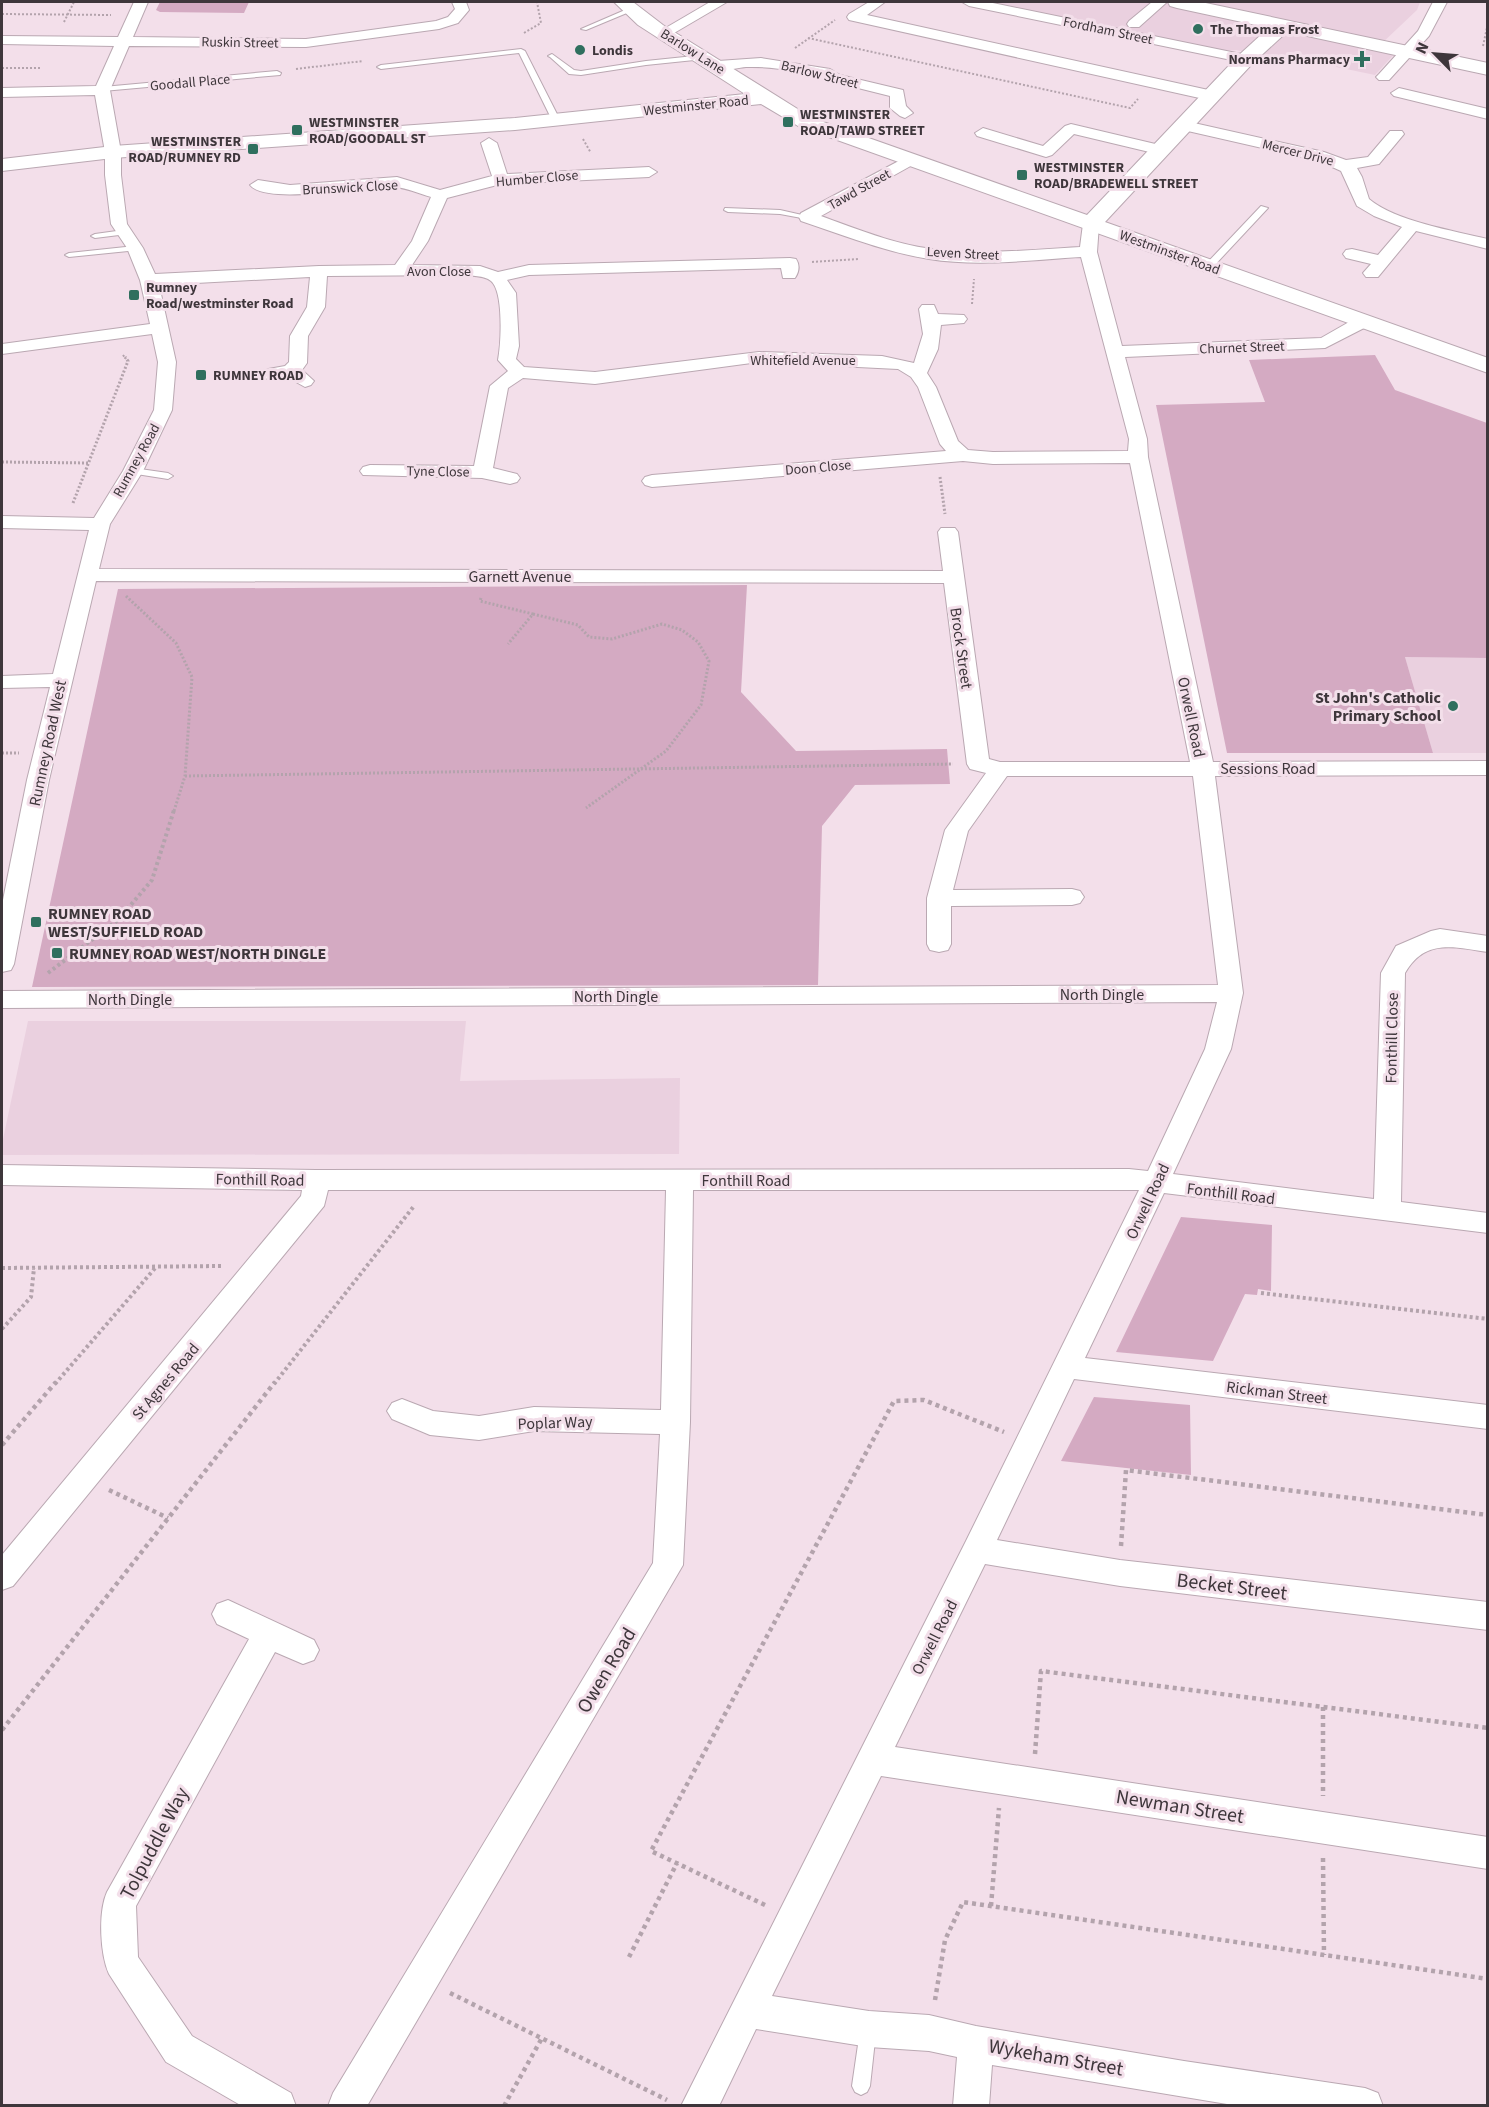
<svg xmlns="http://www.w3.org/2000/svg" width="1489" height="2107" font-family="'Source Sans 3',sans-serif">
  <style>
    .built { fill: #ead0df }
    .green { fill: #d4aac2 }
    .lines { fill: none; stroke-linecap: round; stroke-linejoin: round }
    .lane-casing { stroke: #baa8b2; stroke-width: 2 }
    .street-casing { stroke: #baa8b2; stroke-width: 2 }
    .secondary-casing { stroke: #baa8b2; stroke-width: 2 }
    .highway-casing { stroke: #baa8b2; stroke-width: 2 }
    .path-far3 { stroke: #b3a3ac; stroke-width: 2; stroke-dasharray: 2 2; stroke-linecap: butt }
    .path-far2 { stroke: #b3a3ac; stroke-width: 3; stroke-dasharray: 2 2; stroke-linecap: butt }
    .path-far1 { stroke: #b3a3ac; stroke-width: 4; stroke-dasharray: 3 3; stroke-linecap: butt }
    .path { stroke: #b3a3ac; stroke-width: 4.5; stroke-dasharray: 4 4; stroke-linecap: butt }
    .lane { fill: #fff; fill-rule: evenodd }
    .street { fill: #fff; fill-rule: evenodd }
    .secondary { fill: #fff; fill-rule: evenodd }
    .highway { fill: #fff; fill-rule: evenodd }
    .poi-dot { fill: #2f6f5e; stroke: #f3dfea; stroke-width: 2 }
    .labels { text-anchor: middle; stroke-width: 6; stroke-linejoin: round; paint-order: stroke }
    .far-poi-label { font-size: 14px; font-weight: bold; fill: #3e363b; stroke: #f3dfea; text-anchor: start }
    .far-street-label { font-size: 14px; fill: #3e363b; stroke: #f3dfea }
    .street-label { font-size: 16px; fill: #3e363b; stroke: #f3dfea }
    .poi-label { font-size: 16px; font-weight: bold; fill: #3e363b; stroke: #f3dfea; text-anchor: start }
    .near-street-label { font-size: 20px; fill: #3e363b; stroke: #f3dfea }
  </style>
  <rect width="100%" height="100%" fill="#f3dfea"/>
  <!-- built -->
  <path class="built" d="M990,2H1420L1417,10L1379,46L1398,50L1375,75L1317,63L1313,66L1236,50L1222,51Z
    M1405,657L1487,658V753H1433Z
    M28,1021H466L460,1081L680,1078L679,1154L2,1155V1144Z"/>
  <!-- green -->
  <path class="green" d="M160,2H249L244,13L160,12L156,10Z
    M1375,355L1395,390L1487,423V658L1405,657L1433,753H1227L1156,405L1265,402L1249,360Z
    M747,585L741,692L796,751L947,749L950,784L855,785L822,826L818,985L32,987L118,589Z
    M1181,1217L1272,1225L1271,1291L1258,1289L1257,1295L1245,1294L1213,1361L1116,1352Z
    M1094,1397L1190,1405L1191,1475L1061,1461Z"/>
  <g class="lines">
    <!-- lane casing -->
    <g class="lane-casing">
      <path id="lane" d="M632,7L635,9L634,10L586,30L581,29Z
        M521,49L525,51L560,120L559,122L552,120L519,53L381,69L377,67L381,65Z
        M552,54L574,70L581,71L646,61L704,55L708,57L704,59L646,65L581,75L569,74L550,57L548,56Z
        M277,71L281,73L280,75L103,91L99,89L103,87Z
        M1261,206L1268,208L1212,268H1206V264Z
        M725,208L780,210L811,217L807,219L780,214L728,212L724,210Z
        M124,230H127V234L95,238L91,236L95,234Z
        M135,246H138V250L69,257L65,255L69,253Z
        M133,468L168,473L173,476L168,479L130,473L128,471Z
        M868,2023L874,2025L876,2031L870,2086L867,2092L861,2095L855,2092L852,2086L860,2031L862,2025Z"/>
    </g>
    <!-- street casing -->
    <g class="street-casing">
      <path id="street" d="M134,2H148L133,37L306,39L436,21L448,17L455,9L452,2H466L469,10L458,23L439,29L306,47L129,46L110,90L121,152V175L127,224L143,248L155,274L319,266L395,265L412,241L431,197C420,194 407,188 395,187C368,185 266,206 250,185L258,180L290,185L397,177L440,190L492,176L481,143L489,138L497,143L507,174L649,167L657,172L649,177L501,184L447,198L428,241L412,265L480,266L498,272L529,265L790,258L796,259C800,265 799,272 795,278H783L781,268L529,275L507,280L516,293L519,346L516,359L524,367L595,372L759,352L882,356L914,363L923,334L919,309L922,305H934L938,314L964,315L967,319L964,323L941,325L938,349L927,373L936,387L958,441L968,450L993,452L1128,451L1129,439L1081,257C1031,260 979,267 929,259C885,252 843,235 801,221L799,217L801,213L910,155L916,157L918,160L916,163L821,216C857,229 893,244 932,249C981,255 1031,250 1080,247L1083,224L1091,219L1097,220L1099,224L1097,252L1122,346L1321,338L1356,318H1368L1371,322L1368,326L1325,348L1125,357L1147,439L1148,457L1213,762L1488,761V775L1215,776L1243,993L1231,1049L1173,1174L1374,1199L1381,973L1396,946L1431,931L1440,929L1488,936V952C1454,947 1425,938 1405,973L1401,1202L1488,1213V1233L1164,1193L1085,1358L1488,1405V1429L1074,1379L997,1540L1120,1560L1488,1602V1630L1120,1586L985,1564L895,1747L1488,1837V1869L881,1776L772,1996L869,2011L929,2015L976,2026L1184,2061L1365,2088L1378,2093L1383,2106H1239L992,2065L989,2106H953L957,2057L929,2051L869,2047L756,2029L719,2106H681L966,1541L1139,1190H693L690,1422L683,1565L367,2106H328L333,2093L653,1563L660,1434L534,1431L479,1440L430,1435L392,1419L387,1411L392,1403L402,1399L433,1411L479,1416L534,1407L661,1410L666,1190H328L324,1206L13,1586L2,1590V1555L301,1196L302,1190L2,1185V1165L316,1170L1129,1169L1148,1171L1205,1049L1217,1002L2,1008V991L1218,985L1193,776H1007L968,831L953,890L1072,889L1080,891L1084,897L1080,903L1072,905L951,906V944L948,950L939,952L930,950L927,944V898L945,830L986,773L970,769L967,764L944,583L96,581L49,780L14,964L11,970L2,972V905L27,780L50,687L2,688V676L53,674L89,530L2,528V516L94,518L123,471L154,410L158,362L152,334L2,354V344L150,324L140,280L127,248L111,224L105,175V152L95,95L2,97V88L96,86L114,46L2,44V36L118,37ZM463,275C471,276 484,275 491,281C504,292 501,344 498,360L508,371L490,386L474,466L370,465L363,467L360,471L363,475L482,478L510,484L517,482L520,478L517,474L493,468L508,388L523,378L595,384L759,362L898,369L911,377L918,387L940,444L946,451L652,475L645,477L642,481L645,485L652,487L963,461L993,464L1130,463L1190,762H1000L989,759L958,532L955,528H941L938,532L943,571L99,569L110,524L143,471L172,410L176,362L159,285L310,277L307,307L290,336L289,362L285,366L263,370L260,374L263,378L269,379L287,377L305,387L311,385L314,381L302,370L307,363L308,336L325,307L327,276Z
        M710,2H727L669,36L664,37L657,33Z
        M869,2H885L867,15L1213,91L1221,96L1213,101L849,20L847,17L849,14Z
        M962,2H988L1246,55L1253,59L1246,63L969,6Z
        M1152,2H1167L1139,27H1129L1127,24L1129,21Z
        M1433,2H1447L1429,36L1389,80H1379L1376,77L1379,74L1418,31Z
        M761,58L830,69L840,75L903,90L906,106L913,113L905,118L900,116L890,108V96L830,81L825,77C799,72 773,66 746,67C735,68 718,74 710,66L718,61Z
        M1399,88L1488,109V119L1394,96L1391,93Z
        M1185,121L1324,152L1346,160L1368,157L1390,131H1402L1404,134L1379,164L1357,168L1362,177L1369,199C1395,221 1454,231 1488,239V249L1416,231L1378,277H1366L1363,273L1371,264L1346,258L1343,254L1346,250L1352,249L1378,255L1402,227L1374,216L1357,206L1341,171L1319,161L1179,129L1177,126L1179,123Z
        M1071,124L1168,147L1170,150L1162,155L1074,134L1052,155L1046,157L977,136L975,133L983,128L1043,146L1065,126Z
        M228,1600L314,1640L319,1650L314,1660L303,1664L275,1652L136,1906L138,1957L192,2036L291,2093L296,2106H242L166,2062L109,1974C100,1954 98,1912 107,1892L249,1639L217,1624L212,1614L217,1604Z"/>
    </g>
    <!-- secondary casing -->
    <g class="secondary-casing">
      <path id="secondary" d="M614,2H633L663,25L812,118L1087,215L1239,55L1275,22H1289L1291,26L1289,30L1253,63L1105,222L1488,358V373L798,126L761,104L515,130L113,158L2,171V159L113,146L515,118L745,94L638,25Z"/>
    </g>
    <!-- highway casing -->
    <g class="highway-casing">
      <path id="highway" d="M1168,2H1201L1488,63V75L1177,8L1170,6Z"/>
    </g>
    <!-- path-far3 -->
    <path class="path-far3" d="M2,14L111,15
      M64,22L74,2
      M524,33L541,23L537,2
      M808,38L1130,108L1138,99
      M1483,46L1488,23
      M795,48L835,20
      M1282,59L1311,65L1316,61L1338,66
      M2,68H40
      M296,69L363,61
      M583,139L591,153
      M812,262L858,259
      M972,304L974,279
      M123,355L126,359"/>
    <!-- path-far2 -->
    <path class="path-far2" d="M2,462L90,463
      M940,477L945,514
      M73,503L128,361L125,357
      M126,596L176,643L192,677L185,776L174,811
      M481,598L480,601L533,614L508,644
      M533,614L578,625L589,637L612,639L662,624L682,630L698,642L709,661L701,705L666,751L586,808
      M2,753H19
      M185,776L953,764"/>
    <!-- path-far1 -->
    <path class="path-far1" d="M48,973L118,920L152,880L174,810
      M2,1268L222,1266
      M1261,1293L1488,1319
      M2,1329L31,1297L34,1268
      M55,1384L156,1267
      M274,1384L414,1206"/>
    <!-- path -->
    <path class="path" d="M2,1445L56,1382
      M109,1490L168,1518
      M1121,1546L1126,1470L1488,1515
      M1323,1707V1796
      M2,1730L275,1382
      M1035,1754L1041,1671L1488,1728
      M1323,1858L1324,1955
      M765,1905L651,1851L894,1401L924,1400L1004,1432
      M991,1906L999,1808
      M629,1957L677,1863
      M450,1993L667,2100
      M935,2000L945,1940L963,1902L1488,1979
      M504,2106L542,2038"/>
    <!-- lane -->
    <use href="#lane" class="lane"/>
    <!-- street -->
    <use href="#street" class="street"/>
    <!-- secondary -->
    <use href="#secondary" class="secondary"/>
    <!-- highway -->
    <use href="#highway" class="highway"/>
  </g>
  <!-- markers -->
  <g class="poi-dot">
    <circle cx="1198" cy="29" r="6"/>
    <circle cx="580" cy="50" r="6"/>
    <path d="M1359 50h6v6h6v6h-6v6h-6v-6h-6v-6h6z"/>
    <rect x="782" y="116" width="12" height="12" rx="3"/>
    <rect x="291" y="124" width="12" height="12" rx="3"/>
    <rect x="247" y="143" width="12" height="12" rx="3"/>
    <rect x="1016" y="169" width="12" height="12" rx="3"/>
    <rect x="128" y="289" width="12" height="12" rx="3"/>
    <rect x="195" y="369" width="12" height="12" rx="3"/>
    <circle cx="1453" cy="706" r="6"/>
    <rect x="30" y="916" width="12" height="12" rx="3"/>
    <rect x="51" y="947" width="12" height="12" rx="3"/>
  </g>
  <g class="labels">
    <!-- far-poi labels -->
    <g class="far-poi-label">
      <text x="1210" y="34">The Thomas Frost</text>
      <text x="592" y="55">Londis</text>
      <text x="1350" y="64" text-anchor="end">Normans Pharmacy</text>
      <text x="800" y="119">WESTMINSTER<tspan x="800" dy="16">ROAD/TAWD STREET</tspan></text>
      <text x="309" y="127">WESTMINSTER<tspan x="309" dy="16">ROAD/GOODALL ST</tspan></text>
      <text x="241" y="146" text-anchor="end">WESTMINSTER<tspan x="241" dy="16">ROAD/RUMNEY RD</tspan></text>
      <text x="1034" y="172">WESTMINSTER<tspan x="1034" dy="16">ROAD/BRADEWELL STREET</tspan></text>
      <text x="146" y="292">Rumney<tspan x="146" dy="16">Road/westminster Road</tspan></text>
      <text x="213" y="380">RUMNEY ROAD</text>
    </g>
    <!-- far-street labels -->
    <g class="far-street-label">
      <text transform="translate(1108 30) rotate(12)" y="5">Fordham Street</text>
      <text transform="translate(240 42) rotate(1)" y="5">Ruskin Street</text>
      <text transform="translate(693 51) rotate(32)" y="5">Barlow Lane</text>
      <text transform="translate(820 74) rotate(14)" y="5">Barlow Street</text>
      <text transform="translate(190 82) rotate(-5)" y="5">Goodall Place</text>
      <text transform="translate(696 105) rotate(-6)" y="5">Westminster Road</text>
      <text transform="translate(1298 152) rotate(14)" y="5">Mercer Drive</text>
      <text transform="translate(537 178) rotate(-5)" y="5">Humber Close</text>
      <text transform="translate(350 187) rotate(-3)" y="5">Brunswick Close</text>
      <text transform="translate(859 189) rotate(-29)" y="5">Tawd Street</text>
      <text transform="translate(1170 252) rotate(20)" y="5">Westminster Road</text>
      <text transform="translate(963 253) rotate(3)" y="5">Leven Street</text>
      <text x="439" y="276">Avon Close</text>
      <text transform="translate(1242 347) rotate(-2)" y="5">Churnet Street</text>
      <text x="803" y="365">Whitefield Avenue</text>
      <text transform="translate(136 460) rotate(-61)" y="5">Rumney Road</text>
      <text transform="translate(818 467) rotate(-5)" y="5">Doon Close</text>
      <text transform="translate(438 471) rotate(1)" y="5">Tyne Close</text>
    </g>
    <!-- street labels -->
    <g class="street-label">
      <text x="520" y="582">Garnett Avenue</text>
      <text transform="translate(962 648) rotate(82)" y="6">Brock Street</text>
      <text transform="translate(1192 717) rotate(78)" y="6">Orwell Road</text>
      <text transform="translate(47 743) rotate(-78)" y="6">Rumney Road West</text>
      <text x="1268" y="774">Sessions Road</text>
      <text x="1102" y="1000">North Dingle</text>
      <text x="616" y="1002">North Dingle</text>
      <text x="130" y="1005">North Dingle</text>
      <text transform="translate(1391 1038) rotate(-89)" y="6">Fonthill Close</text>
      <text transform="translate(260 1179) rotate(1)" y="6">Fonthill Road</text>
      <text x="746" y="1186">Fonthill Road</text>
      <text transform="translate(1231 1193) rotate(7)" y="6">Fonthill Road</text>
      <text transform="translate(1147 1201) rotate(-65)" y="6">Orwell Road</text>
      <text transform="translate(165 1381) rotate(-50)" y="6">St Agnes Road</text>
      <text transform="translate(1277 1392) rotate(7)" y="6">Rickman Street</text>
      <text transform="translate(555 1422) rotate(-2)" y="6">Poplar Way</text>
      <text transform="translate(934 1637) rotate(-63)" y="6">Orwell Road</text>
    </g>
    <!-- poi labels -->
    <g class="poi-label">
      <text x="1441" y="703" text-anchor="end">St John's Catholic<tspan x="1441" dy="18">Primary School</tspan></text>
      <text x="48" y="919">RUMNEY ROAD<tspan x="48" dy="18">WEST/SUFFIELD ROAD</tspan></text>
      <text x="69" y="959">RUMNEY ROAD WEST/NORTH DINGLE</text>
    </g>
    <!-- near-street labels -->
    <g class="near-street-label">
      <text transform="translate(1232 1586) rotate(7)" y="7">Becket Street</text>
      <text transform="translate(606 1670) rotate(-59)" y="7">Owen Road</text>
      <text transform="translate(1180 1806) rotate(9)" y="7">Newman Street</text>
      <text transform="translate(154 1843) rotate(-62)" y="7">Tolpuddle Way</text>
      <text transform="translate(1056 2057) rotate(10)" y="7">Wykeham Street</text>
    </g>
  </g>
  <!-- border -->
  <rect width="1489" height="2107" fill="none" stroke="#3e363b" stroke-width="6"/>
  <!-- north arrow -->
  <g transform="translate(1435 54) rotate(295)" stroke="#f3dfea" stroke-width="4.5" paint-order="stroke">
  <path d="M0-4.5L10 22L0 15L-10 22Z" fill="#3e363b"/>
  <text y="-9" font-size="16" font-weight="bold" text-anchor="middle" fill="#3e363b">N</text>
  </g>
</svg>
